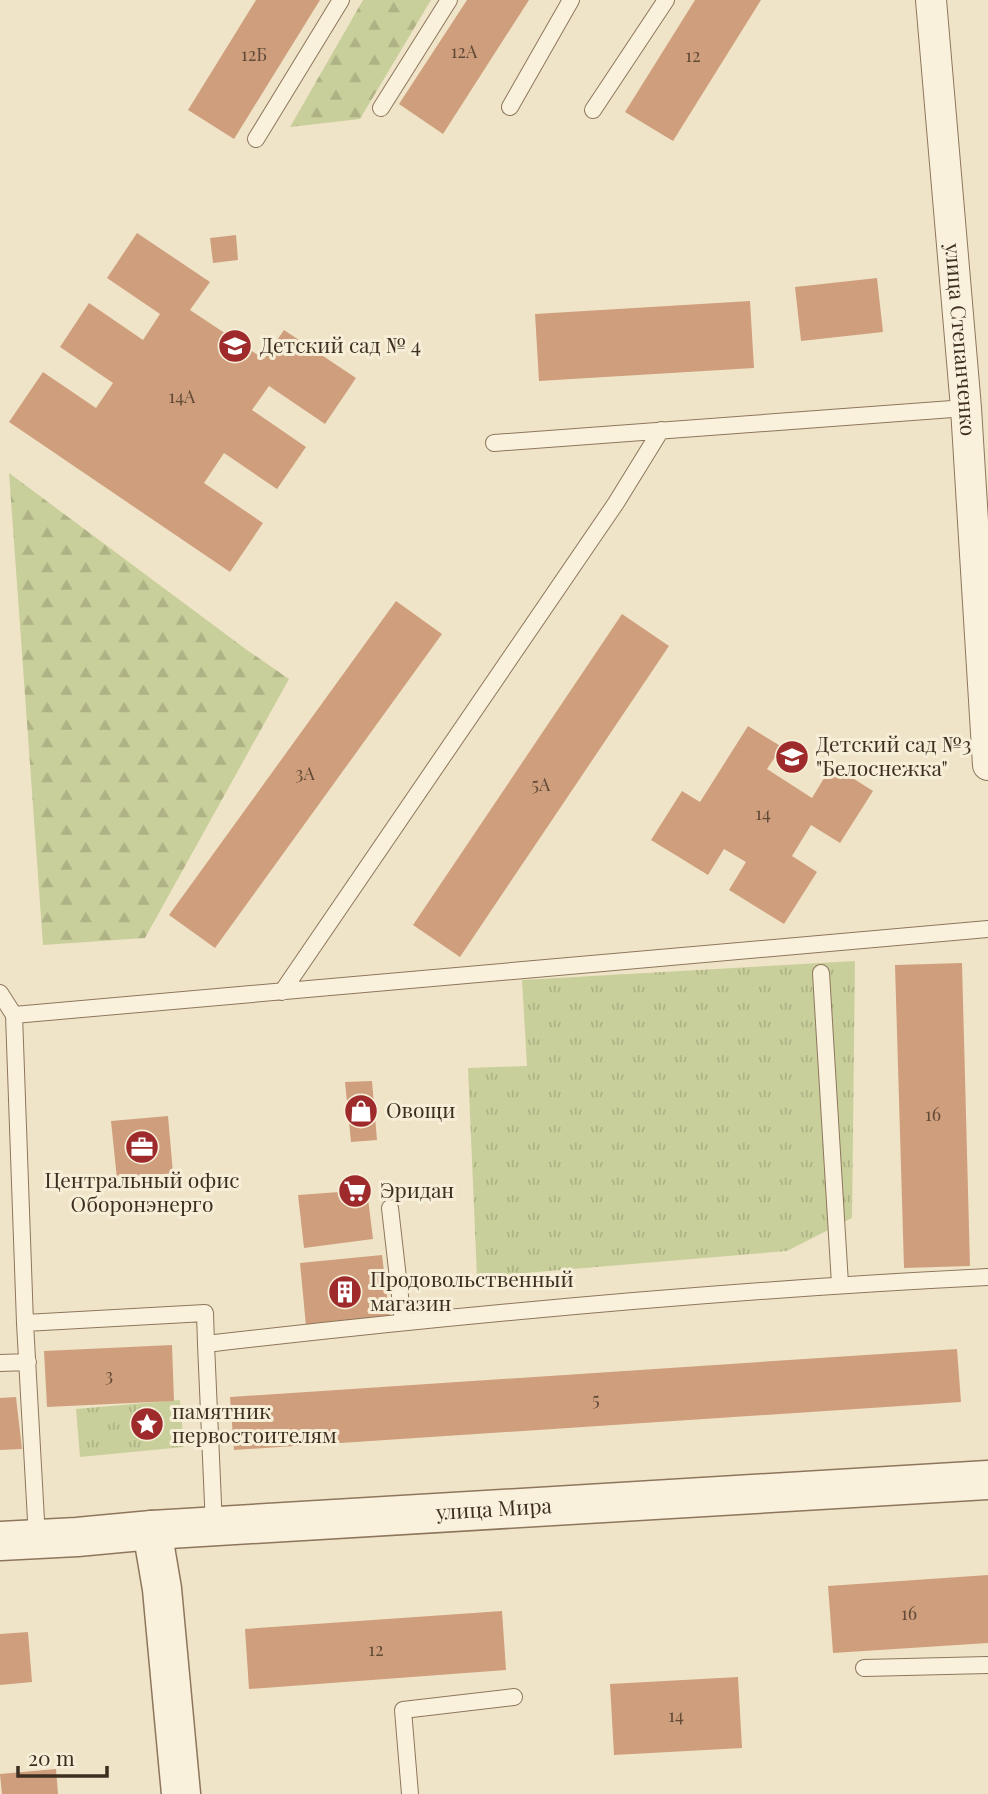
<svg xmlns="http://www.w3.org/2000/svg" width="988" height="1794" font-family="'Playfair Display',serif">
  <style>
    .forest { fill: url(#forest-firs) }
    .park { fill: url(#park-tufts) }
    .building { fill: #cf9f7d }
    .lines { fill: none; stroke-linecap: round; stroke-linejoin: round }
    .service-casing { stroke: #8d765c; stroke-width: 18 }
    .minor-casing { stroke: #8d765c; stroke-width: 32 }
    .tertiary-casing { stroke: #8d765c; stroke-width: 41 }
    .service { stroke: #faf1dc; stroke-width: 16 }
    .minor { stroke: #faf1dc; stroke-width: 30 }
    .tertiary { stroke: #faf1dc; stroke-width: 38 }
    .labels { text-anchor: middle; stroke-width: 6; stroke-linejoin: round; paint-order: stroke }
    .number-label { font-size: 18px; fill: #624a37 }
    .street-label { font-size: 21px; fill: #3d2e20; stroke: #f7eed8 }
    .poi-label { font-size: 21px; fill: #3d2e20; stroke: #f7eed8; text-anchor: start }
  </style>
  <defs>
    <pattern id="forest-firs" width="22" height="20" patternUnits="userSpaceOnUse" patternTransform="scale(1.75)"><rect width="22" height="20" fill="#c9cf9b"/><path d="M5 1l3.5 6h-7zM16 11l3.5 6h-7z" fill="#aeb285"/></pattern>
    <pattern id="park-tufts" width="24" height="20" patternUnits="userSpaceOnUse" patternTransform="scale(1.75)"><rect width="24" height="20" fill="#c9cf9b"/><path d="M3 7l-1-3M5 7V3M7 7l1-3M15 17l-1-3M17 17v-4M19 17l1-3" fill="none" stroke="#aeb285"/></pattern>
  </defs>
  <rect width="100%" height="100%" fill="#f0e4c8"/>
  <!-- forest -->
  <path class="forest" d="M363,0H431L360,119L290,127Z
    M9,473L247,650L289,679L145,938L43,945Z"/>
  <!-- park -->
  <path class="park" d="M855,961L852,1218L787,1251L477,1277L468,1068L527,1066L522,980Z
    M180,1400L184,1447L80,1457L76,1409Z"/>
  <!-- building -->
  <path class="building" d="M256,0H320L234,139L188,110Z
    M467,0H529L443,134L399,104Z
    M695,0H761L673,141L625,112Z
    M137,233L210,282L190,310L264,359L284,330L356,378L325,424L269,386L252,410L306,447L277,489L224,453L204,483L263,523L230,572L9,422L43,372L96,408L113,383L60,347L89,303L143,340L160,314L107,278Z
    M236,235L238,260L213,263L210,238Z
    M877,278L883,332L801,341L795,287Z
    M750,301L754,368L539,381L535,314Z
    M396,601L442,634L215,948L169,915Z
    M622,614L669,646L460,957L413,925Z
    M748,726L782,747L767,769L812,798L832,765L873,791L840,843L811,825L792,856L817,872L784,924L729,890L746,862L724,849L708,875L651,840L682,791L700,802Z
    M962,963L970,1266L904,1268L895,965Z
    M372,1081L377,1140L351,1142L345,1082Z
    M168,1116L173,1173L117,1179L111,1121Z
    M367,1190L373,1239L304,1248L298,1195Z
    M382,1255L390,1321L306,1326L300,1263Z
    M172,1345L174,1401L47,1407L44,1351Z
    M957,1349L961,1402L234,1450L230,1397Z
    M16,1397L22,1449L0,1450V1398Z
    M988,1575V1643L833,1653L828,1586Z
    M502,1611L506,1670L249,1689L245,1629Z
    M28,1632L32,1682L0,1685V1634Z
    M738,1677L742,1748L614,1755L610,1684Z
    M56,1769L58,1794H2L0,1774Z"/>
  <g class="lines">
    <!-- service casing -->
    <g class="service-casing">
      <path id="service" d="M510,107L571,0
        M381,108L449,0
        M593,110L666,0
        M256,139L341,0
        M494,443L966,408
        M821,973L840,1284
        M282,992L616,503L661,430
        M0,993L14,1015L25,1323L37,1538
        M14,1015L988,929
        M390,1208L403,1322
        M25,1323L205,1313L206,1344
        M0,1363L28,1362
        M214,1526L206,1344C466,1314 727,1290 988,1277
        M864,1668L988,1665
        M410,1794L403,1710L514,1697"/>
    </g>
    <!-- minor casing -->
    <g class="minor-casing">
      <g id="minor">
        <path id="s1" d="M931,0L966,408L988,765"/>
      </g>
    </g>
    <!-- tertiary casing -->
    <g class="tertiary-casing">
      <g id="tertiary">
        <path d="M152,1530L162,1589L181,1794"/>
        <path id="s2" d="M0,1541L77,1537L152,1530L988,1480"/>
      </g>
    </g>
    <!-- service -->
    <use href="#service" class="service"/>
    <!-- minor -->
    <use href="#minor" class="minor"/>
    <!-- tertiary -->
    <use href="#tertiary" class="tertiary"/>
  </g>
  <!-- icons -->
  <defs>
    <g id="school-disc" transform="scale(1.75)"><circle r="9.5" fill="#9e2a2b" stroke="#f7eed8"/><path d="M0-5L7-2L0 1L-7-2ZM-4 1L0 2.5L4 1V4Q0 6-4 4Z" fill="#fff"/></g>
    <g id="shop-disc" transform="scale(1.75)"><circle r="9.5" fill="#9e2a2b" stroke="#f7eed8"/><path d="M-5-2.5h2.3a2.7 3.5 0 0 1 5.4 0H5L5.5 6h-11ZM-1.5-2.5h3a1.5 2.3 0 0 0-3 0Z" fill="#fff"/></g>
    <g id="office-disc" transform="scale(1.75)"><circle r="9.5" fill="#9e2a2b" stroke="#f7eed8"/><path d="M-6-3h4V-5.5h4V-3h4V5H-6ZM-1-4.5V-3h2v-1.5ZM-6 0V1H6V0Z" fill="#fff"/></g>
    <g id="supermarket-disc" transform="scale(1.75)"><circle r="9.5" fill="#9e2a2b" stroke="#f7eed8"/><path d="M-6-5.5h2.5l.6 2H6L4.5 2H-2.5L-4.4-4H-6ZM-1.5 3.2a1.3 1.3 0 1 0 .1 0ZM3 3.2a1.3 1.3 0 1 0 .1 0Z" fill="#fff"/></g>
    <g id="building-disc" transform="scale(1.75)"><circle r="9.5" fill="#9e2a2b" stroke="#f7eed8"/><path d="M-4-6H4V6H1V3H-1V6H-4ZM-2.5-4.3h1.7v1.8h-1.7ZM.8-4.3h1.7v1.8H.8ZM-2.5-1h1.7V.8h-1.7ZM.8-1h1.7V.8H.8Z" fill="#fff"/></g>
    <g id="sight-disc" transform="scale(1.75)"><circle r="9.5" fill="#9e2a2b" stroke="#f7eed8"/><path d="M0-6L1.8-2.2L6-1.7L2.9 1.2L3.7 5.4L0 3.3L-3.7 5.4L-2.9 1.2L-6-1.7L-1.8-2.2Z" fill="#fff"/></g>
  </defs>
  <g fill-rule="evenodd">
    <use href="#school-disc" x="235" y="346"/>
    <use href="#school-disc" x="792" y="757"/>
    <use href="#shop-disc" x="361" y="1111"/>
    <use href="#office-disc" x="142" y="1147"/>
    <use href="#supermarket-disc" x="355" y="1191"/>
    <use href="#building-disc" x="345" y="1292"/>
    <use href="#sight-disc" x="147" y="1424"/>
  </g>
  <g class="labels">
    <!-- number labels -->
    <g class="number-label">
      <text x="464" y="58">12А</text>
      <text x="254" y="61">12Б</text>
      <text x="693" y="62">12</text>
      <text x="182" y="403">14А</text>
      <text x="305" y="780">3А</text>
      <text x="541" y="791">5А</text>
      <text x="763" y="820">14</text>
      <text x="933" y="1121">16</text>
      <text x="109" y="1382">3</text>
      <text x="596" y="1406">5</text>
      <text x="909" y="1620">16</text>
      <text x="376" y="1656">12</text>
      <text x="676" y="1722">14</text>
    </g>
    <!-- street labels -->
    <g class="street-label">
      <text dy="7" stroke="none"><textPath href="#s1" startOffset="341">улица Степанченко</textPath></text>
      <text dy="7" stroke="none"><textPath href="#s2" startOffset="495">улица Мира</textPath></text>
    </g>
    <!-- poi labels -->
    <g class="poi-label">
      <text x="260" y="353">Детский сад № 4</text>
      <text x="816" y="752">Детский сад №3<tspan x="816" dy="24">"Белоснежка"</tspan></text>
      <text x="386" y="1118">Овощи</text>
      <text x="142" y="1188" text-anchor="middle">Центральный офис<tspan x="142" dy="24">Оборонэнерго</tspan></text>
      <text x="380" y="1198">Эридан</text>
      <text x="370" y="1287">Продовольственный<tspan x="370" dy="24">магазин</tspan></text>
      <text x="172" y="1419">памятник<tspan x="172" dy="24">первостоителям</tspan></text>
    </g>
  </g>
  <!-- scale -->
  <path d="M18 1766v10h89v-10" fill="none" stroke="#3d2e20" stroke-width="3.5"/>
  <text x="28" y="1766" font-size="21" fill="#3d2e20" stroke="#f7eed8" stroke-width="5" paint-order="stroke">20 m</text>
</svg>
